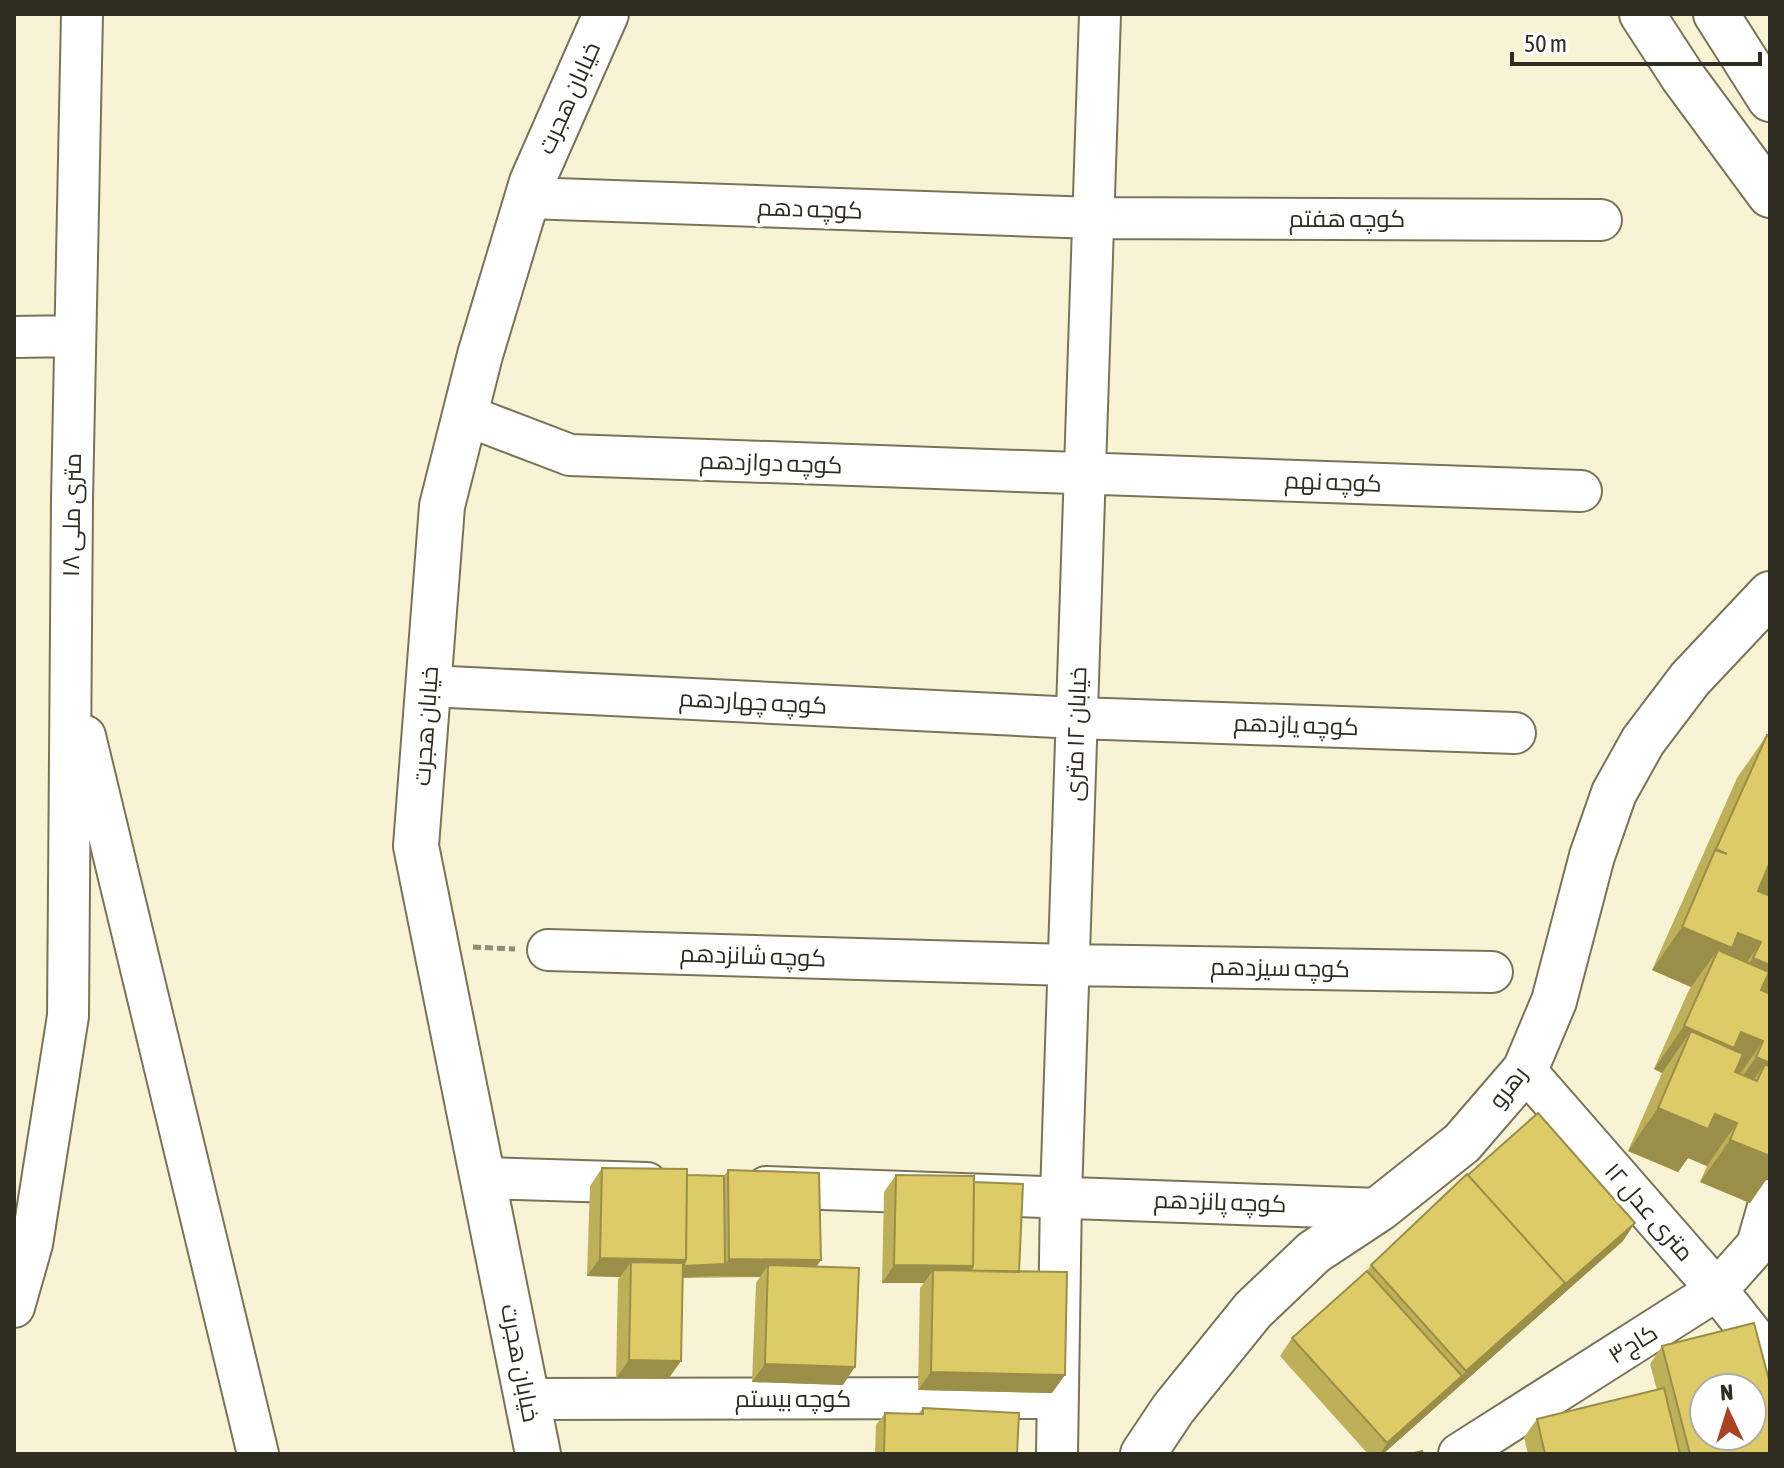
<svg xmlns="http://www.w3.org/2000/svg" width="1784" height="1468" font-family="'Asap Condensed',Cairo,sans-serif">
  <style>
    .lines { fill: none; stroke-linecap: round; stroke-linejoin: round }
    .minor-casing { stroke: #797459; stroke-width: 44 }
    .tertiary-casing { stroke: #797459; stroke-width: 48 }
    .path { stroke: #908c78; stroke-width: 5; stroke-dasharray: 8 4; stroke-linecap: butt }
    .minor { stroke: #fff; stroke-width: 40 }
    .tertiary { stroke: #fff; stroke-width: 44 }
    .wall { fill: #beaf59 }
    .shaded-wall { fill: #9b8e48 }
    .building { fill: #ddcb67; stroke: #9b8e48; stroke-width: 2; fill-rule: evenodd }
    .labels { text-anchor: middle; stroke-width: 8; stroke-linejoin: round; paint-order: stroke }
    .street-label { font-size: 24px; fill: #2f2d22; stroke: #fff }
  </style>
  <rect width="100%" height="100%" fill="#f8f3d5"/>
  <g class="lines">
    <!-- minor casing -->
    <g class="minor-casing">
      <path id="minor" d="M527,198L1094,218L1601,220
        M14,337L75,336
        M465,415L570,455L1581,491
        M429,686L1077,718L1515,733
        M85,736L258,1454
        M548,950L1069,965L1492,972
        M1525,1070L1717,1290L1770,1357
        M483,1178L647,1183
        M766,1187L1379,1209
        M14,1307L32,1244L68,1016L72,500L82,14
        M527,1399L1058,1398
        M1057,1454L1061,1196L1100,14
        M1459,1454L1717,1290L1757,1245L1770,1200"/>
    </g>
    <!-- tertiary casing -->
    <g class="tertiary-casing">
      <path id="tertiary" d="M1642,14L1683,77L1770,195
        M1716,14L1770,99
        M538,1454L416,846L442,506L480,355L532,182L606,14
        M1143,1454L1173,1409L1253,1310L1314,1252L1379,1209L1462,1143L1525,1070L1554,1001L1592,856L1614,793L1643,741L1690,679L1770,594"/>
    </g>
    <!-- path -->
    <path class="path" d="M473,947L515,949"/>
    <!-- minor -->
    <use href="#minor" class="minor"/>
    <!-- tertiary -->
    <use href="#tertiary" class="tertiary"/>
  </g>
  <!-- wall -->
  <path class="wall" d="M1767,735L1770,1174L1750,1203L1700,1182L1707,1166L1688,1158L1678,1172L1628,1151L1662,1073L1654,1069L1688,992L1691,987L1652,970L1737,778Z
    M602,1168L687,1175L724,1176L728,1170L817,1266L843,1385L752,1382L756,1283L760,1277L683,1278L681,1361L668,1379L616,1378L618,1279L620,1277L587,1276L590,1186Z
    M896,1175L974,1182L1019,1272L1052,1393L918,1390L920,1288L924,1283H882L884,1192Z
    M1623,1241L1383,1454H1368L1280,1356L1292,1338L1367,1271L1371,1265Z
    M1662,1346L1770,1454H1528L1524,1437L1537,1419L1657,1390L1650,1364Z
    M923,1408L1017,1454H875L876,1425L885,1413L918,1414Z"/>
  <!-- shaded-wall -->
  <path class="shaded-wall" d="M1770,859V900L1743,898Z
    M1682,927L1738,933L1761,942L1731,985L1718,950L1691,987L1652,970Z
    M1753,958L1770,965V1012L1723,1001Z
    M1684,1026L1741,1032L1763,1041L1733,1084L1691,1031L1662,1073L1654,1069Z
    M1756,1057L1770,1063V1119L1757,1081L1765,1064L1736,1104L1726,1100Z
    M1658,1108L1715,1114L1737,1123L1707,1166L1688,1158L1678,1172L1628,1151Z
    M1730,1140L1770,1156V1174L1750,1203L1700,1182Z
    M1635,1223L1623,1241L1383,1454H1380L1387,1443L1462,1376L1466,1371Z
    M600,1258L686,1260L725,1264L729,1259L821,1260L809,1278L768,1265L760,1277L716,1276L674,1278L631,1262L620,1277L587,1276Z
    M894,1265L973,1266L960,1284L933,1270L924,1283H882Z
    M629,1360L681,1361L668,1379L616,1378Z
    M765,1364L855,1367L843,1385L752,1382Z
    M931,1372L1065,1375L1052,1393L918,1390Z"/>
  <!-- building -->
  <path class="building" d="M1767,735L1770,736V862L1758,891L1770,896V965L1753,958L1761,942L1738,933L1732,948L1682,927L1715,850L1727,854L1716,849Z
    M1718,950L1769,972L1761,990L1770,994V1063L1756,1057L1763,1041L1741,1032L1734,1048L1684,1026Z
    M1691,1031L1743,1054L1735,1072L1757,1081L1765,1064L1770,1067V1156L1730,1140L1737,1123L1715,1114L1708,1129L1658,1108Z
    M1538,1113L1635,1223L1561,1288L1565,1283L1468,1175Z
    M602,1168L687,1169L686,1260L600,1258Z
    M728,1170L819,1173L821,1260L729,1259Z
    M1467,1174L1565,1283L1466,1371L1371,1265Z
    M687,1175L724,1176L725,1264L683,1266L686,1260Z
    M896,1175L974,1176L973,1266L894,1265Z
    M974,1182L1023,1184L1019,1272L970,1271L973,1266Z
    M631,1262L683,1263L681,1361L629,1360Z
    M768,1265L859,1268L855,1367L765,1364Z
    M933,1270L1067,1272L1065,1375L931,1372Z
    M1367,1271L1462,1376L1387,1443L1292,1338Z
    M1754,1323L1770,1384V1454H1690L1662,1346ZM1704,1388H1752V1436H1704Z
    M1664,1388L1680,1454H1545L1537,1419Z
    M923,1408L1019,1413L1017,1454H884L885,1413L923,1414Z
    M1422,1451L1423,1454H1411Z"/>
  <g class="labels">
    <!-- street labels -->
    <g class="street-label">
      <text transform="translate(569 98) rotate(-66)" y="8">خیابان هجرت</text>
      <text transform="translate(810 209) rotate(2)" y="8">کوچه دهم</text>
      <text x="1347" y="227">کوچه هفتم</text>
      <text transform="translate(771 463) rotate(2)" y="8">کوچه دوازدهم</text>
      <text transform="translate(1333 482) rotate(2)" y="8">کوچه نهم</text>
      <text transform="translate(72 515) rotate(-89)" y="8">۱۸ متری ملی</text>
      <text transform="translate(753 702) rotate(3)" y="8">کوچه چهاردهم</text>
      <text transform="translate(1296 725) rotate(2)" y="8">کوچه یازدهم</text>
      <text transform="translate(426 726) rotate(-86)" y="8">خیابان هجرت</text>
      <text transform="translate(1076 734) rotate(-88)" y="8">خیابان ۱۲ متری</text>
      <text transform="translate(753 956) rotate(2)" y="8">کوچه شانزدهم</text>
      <text transform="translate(1280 968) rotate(1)" y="8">کوچه سیزدهم</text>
      <text transform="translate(1508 1087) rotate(-52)" y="8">رهرو</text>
      <text transform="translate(1220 1202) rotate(2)" y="8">کوچه پانزدهم</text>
      <text transform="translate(1649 1212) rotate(49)" y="8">۱۲ متری عدل</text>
      <text transform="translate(1633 1344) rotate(-32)" y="8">کاج۳</text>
      <text transform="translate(520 1363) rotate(79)" y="8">خیابان هجرت</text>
      <text x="793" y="1407">کوچه بیستم</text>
    </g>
  </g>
  <!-- border -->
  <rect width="1784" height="1468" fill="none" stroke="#2f2d22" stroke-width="32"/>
  <!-- north arrow -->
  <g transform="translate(1728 1412) rotate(356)"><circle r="38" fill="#ffffff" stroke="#acaba7" stroke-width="2"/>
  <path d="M0-6L14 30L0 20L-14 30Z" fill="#ab4322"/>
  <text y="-12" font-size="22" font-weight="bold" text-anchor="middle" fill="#2f2d22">N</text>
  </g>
  <!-- scale -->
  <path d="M1512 52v12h248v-12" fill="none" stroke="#2f2d22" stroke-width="4"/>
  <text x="1524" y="52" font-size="24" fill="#2f2d22" stroke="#ffffff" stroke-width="6" paint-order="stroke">50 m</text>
</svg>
